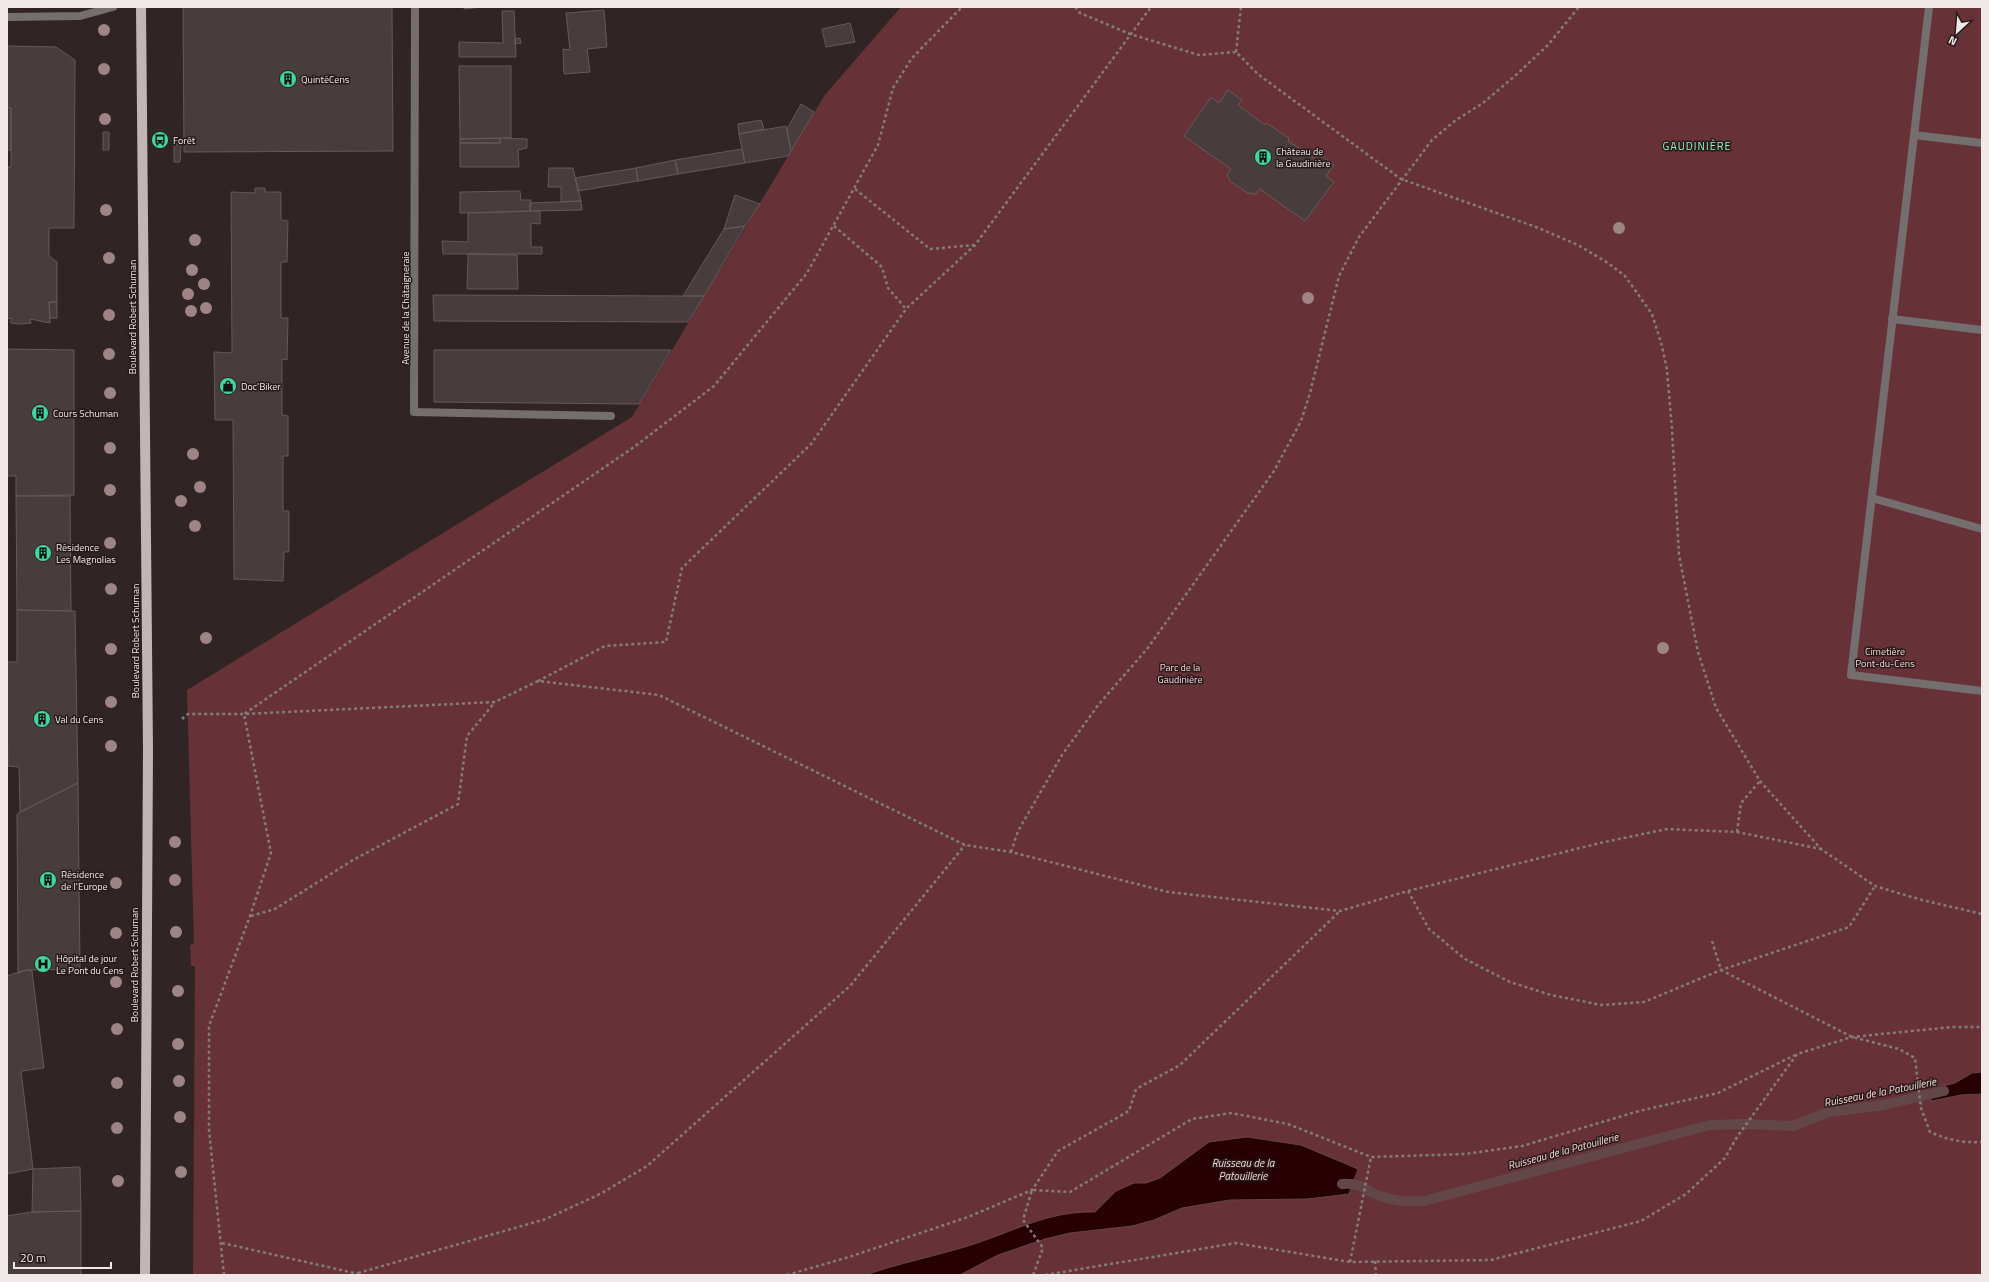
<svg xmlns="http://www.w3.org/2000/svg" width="1989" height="1282" font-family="'Titillium Web',sans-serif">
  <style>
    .green { fill: #673237 }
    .water { fill: #270004; stroke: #634648 }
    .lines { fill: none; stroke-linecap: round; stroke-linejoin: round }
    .stream { stroke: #634648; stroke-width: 10 }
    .building { fill: #493c3c; stroke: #67595a }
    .path { stroke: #867b7b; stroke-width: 2.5; stroke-dasharray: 3 3; stroke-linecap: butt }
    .lane { stroke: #756e6e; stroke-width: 8 }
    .street { stroke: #756e6e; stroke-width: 8 }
    .primary { stroke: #c3b5b6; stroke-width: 10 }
    .tree { fill: #9e8484 }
    .labels { text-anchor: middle; stroke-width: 3; stroke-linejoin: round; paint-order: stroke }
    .poi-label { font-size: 10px; fill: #f0e8e8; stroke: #261a1b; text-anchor: start }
    .street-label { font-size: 10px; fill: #f0e8e8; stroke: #261a1b }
    .park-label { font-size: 10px; fill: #f8d2d3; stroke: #261a1b }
    .neighbourhood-label { font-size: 11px; letter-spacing: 1px; fill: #98efc9; stroke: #261a1b }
    .water-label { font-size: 11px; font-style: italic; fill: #f9d3d5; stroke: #261a1b }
  </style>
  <rect width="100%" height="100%" fill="#302424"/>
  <!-- green -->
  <path class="green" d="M901,7H1982V1275H193L195,966H191L190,945L194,944L187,690L632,417L824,96Z"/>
  <!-- water -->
  <path class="water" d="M1982,1072V1094L1961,1095L1931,1101V1089L1955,1083L1972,1073Z
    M1247,1137L1301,1145L1358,1169L1349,1194L1308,1199L1230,1200L1182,1208L1154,1220L1132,1226L1070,1233L1045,1239L998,1255L960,1275H865C900,1263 936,1256 971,1245C1015,1231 1047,1211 1095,1212L1116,1191L1134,1183H1146L1160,1178L1209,1142Z"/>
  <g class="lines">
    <!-- stream -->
    <path class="stream" d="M1342,1184C1363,1182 1365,1192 1383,1197C1396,1201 1410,1202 1424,1201L1710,1125L1746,1124L1793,1126L1829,1112L1884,1105L1944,1091"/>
  </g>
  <!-- building -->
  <path class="building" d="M183,7H392L393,151L184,152Z
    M464,7H483L464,9Z
    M604,10L607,47L587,49L590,72L564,74L563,49L570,50L566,13Z
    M502,11H514L516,57H459V42L503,43Z
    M850,23L855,42L826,47L822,29Z
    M520,38L521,43L515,44V39Z
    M7,46L56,47L75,60L74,228H49V256L57,262V302H49L50,323L30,319L31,323L20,324L11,323V318L7,319V167H11V108L7,107Z
    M459,66H511V138L460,139Z
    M1228,90L1242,100L1238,105L1265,125L1266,123L1289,138L1288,141L1315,159L1319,154L1334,165L1326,176L1334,182L1305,221L1260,189L1256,194L1248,193L1231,182L1227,175L1231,169L1184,136L1211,97L1219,103Z
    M801,104L814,112L791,151L787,129Z
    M7,107L11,108V151L7,149Z
    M761,120L764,129L739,134L738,124Z
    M786,126L791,151L788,156L745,163L739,134Z
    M103,132H109V150H103Z
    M500,138L527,139V148L518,150L519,167H460V143H500Z
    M500,138V143H460V139Z
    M174,144H181L180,162H174Z
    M742,149L745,163L678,174L675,160Z
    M675,160L678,174L638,181L636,168Z
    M549,168H573L581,201L561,202V187H548Z
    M636,168L638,181L578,191L575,178Z
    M255,188H265V192H281V220L288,221L287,262H281V318H288L287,360L282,359V415L288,416V456H283V511H289V552H284L283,581L234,579L233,420H215L214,352L232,353L231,192L255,193Z
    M520,191L521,200H531L530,211L460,213V192Z
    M735,195L760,204L745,226L724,229Z
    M581,201L582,210L530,211V203Z
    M540,211V224L531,223V247H542V254H443L442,241L468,242V213Z
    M745,226L704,296H683L724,229Z
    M468,254L517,255L518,289H467Z
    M433,295L683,296H704L688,322L434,321Z
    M49,302H57V318H50Z
    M7,349L74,350V495L16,496V476H7Z
    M434,350H671L639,404L434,402Z
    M16,496H70L71,611L17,610Z
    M17,610L75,611L78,783L20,812L19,767L8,766L7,708V662H17Z
    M78,783L80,969L26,970L18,973L17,814Z
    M26,970L32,971L44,1068L21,1071L33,1169L7,1174V976Z
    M80,1167L81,1211L32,1212L33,1169Z
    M81,1211V1275H7V1216L32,1212Z"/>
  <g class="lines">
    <!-- path -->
    <path class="path" d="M1075,7L1080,13L1130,34L1199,55L1236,52L1259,75L1401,179L1536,227L1578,245L1608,263L1625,276L1652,314L1662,346L1667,370L1672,429L1679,555L1698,652L1716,708L1760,781L1821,849L1875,886L1922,900L1982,914
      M1236,52L1241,7
      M855,189L930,249L974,245
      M834,226L882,267L888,288L906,309
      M538,681L605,646L666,642L682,568L811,444L906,309L975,245L1151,7
      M182,719L188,714H244L495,702L538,681L659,695L965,845L1011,852L1168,892L1340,911L1408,891L1600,843L1667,829L1737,832L1821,849
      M1737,832L1741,803L1760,781
      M1011,852L1018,831L1062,755L1099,704L1147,649L1274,471L1301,421L1310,393L1339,276L1359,237L1432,140L1456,120L1483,103L1516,75L1548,45L1579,7
      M1408,891L1429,929L1465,959L1510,982L1551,995L1601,1005L1644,1002L1721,970L1849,927L1875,886
      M251,916L275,909L353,860L458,804L467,736L495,702
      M1712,941L1721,970L1852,1037L1899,1049L1915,1058L1921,1108L1930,1132C1948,1140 1963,1143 1982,1142
      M222,1243L363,1275
      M1375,1261L1376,1275
      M1350,1262L1371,1157
      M358,1273L546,1219L602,1193L647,1166L850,986L965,845
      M224,1275L209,1130V1026L250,916L271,853L244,714L634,447L714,386L807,273L878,145L893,88L912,58L962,7
      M787,1275L849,1257L968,1217L1032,1190L1058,1151L1129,1111L1136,1089L1180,1065L1340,911
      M1033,1275L1043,1248L1023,1220L1032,1190L1070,1192L1192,1119L1231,1113L1288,1124L1371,1157L1465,1154L1522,1146L1639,1111L1718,1093L1795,1055
      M1045,1275L1236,1243L1350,1262L1491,1260L1641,1221L1686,1194L1725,1158L1737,1137L1797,1054L1852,1037L1952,1027H1982"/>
    <!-- lane -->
    <path class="lane" d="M1929,7L1851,675L1982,691
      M1914,135L1982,143
      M1892,319L1982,330
      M1872,498L1982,529"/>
    <!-- street -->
    <path class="street" d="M415,7L414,412L611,416
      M7,17L80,16L113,7"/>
    <!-- primary -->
    <path class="primary" d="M141,7L148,750L145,1275"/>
  </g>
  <!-- trees -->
  <g class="tree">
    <circle cx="104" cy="30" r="6"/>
    <circle cx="104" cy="69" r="6"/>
    <circle cx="105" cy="119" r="6"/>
    <circle cx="106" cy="210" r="6"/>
    <circle cx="1619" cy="228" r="6"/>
    <circle cx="195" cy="240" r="6"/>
    <circle cx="109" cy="258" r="6"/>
    <circle cx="192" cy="270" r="6"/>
    <circle cx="204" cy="284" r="6"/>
    <circle cx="188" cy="294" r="6"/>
    <circle cx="1308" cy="298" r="6"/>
    <circle cx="206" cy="308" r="6"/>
    <circle cx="191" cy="311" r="6"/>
    <circle cx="109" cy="315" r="6"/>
    <circle cx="109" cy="354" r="6"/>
    <circle cx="110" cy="393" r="6"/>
    <circle cx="110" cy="448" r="6"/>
    <circle cx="193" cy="454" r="6"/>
    <circle cx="200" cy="487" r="6"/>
    <circle cx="110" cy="490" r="6"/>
    <circle cx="181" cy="501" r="6"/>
    <circle cx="195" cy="526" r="6"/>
    <circle cx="110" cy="543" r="6"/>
    <circle cx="111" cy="589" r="6"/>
    <circle cx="206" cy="638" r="6"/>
    <circle cx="1663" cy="648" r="6"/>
    <circle cx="111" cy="649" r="6"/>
    <circle cx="111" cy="702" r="6"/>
    <circle cx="111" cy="746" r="6"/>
    <circle cx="175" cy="842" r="6"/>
    <circle cx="175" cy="880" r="6"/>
    <circle cx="116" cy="883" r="6"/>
    <circle cx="176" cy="932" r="6"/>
    <circle cx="116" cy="933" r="6"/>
    <circle cx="116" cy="982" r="6"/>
    <circle cx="178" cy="991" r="6"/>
    <circle cx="117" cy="1029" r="6"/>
    <circle cx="178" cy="1044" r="6"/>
    <circle cx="179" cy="1081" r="6"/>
    <circle cx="117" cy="1083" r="6"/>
    <circle cx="180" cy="1117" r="6"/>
    <circle cx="117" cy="1128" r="6"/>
    <circle cx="181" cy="1172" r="6"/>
    <circle cx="118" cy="1181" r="6"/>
  </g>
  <!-- icons -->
  <defs>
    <g id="building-disc" transform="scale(0.9)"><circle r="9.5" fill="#42d4a1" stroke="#261a1b"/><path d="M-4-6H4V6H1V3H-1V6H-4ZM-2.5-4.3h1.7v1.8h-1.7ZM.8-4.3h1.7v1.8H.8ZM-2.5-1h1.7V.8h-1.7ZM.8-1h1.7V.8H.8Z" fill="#111"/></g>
    <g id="bus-disc" transform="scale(0.9)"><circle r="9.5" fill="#42d4a1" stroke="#261a1b"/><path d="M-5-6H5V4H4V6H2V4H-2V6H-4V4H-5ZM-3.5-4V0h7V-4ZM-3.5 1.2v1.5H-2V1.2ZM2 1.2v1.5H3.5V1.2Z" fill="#111"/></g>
    <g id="shop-disc" transform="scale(0.9)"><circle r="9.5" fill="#42d4a1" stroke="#261a1b"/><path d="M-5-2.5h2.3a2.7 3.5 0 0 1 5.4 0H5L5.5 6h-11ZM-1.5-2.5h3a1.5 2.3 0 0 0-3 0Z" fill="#111"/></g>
    <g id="hospital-disc" transform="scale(0.9)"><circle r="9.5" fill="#42d4a1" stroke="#261a1b"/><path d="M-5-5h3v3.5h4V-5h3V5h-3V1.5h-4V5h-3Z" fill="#111"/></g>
  </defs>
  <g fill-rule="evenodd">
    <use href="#building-disc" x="288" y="79"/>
    <use href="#bus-disc" x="160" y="140"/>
    <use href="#building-disc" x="1263" y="157"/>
    <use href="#shop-disc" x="228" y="386"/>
    <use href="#building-disc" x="40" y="413"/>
    <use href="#building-disc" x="43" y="553"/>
    <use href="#building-disc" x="42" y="719"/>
    <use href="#building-disc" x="48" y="880"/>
    <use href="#hospital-disc" x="43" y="964"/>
  </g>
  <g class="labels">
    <!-- poi labels -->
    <g class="poi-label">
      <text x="301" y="83">QuintéCens</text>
      <text x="173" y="144">Forêt</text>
      <text x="1276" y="155">Château de<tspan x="1276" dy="12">la Gaudinière</tspan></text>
      <text x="241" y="390">Doc'Biker</text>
      <text x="53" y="417">Cours Schuman</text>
      <text x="56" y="551">Résidence<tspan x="56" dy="12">Les Magnolias</tspan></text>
      <text x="55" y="723">Val du Cens</text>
      <text x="61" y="878">Résidence<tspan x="61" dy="12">de l'Europe</tspan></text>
      <text x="56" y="962">Hôpital de jour<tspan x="56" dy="12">Le Pont du Cens</tspan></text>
    </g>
    <!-- street labels -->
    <g class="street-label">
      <text transform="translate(405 308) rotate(-90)" y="4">Avenue de la Châtaigneraie</text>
      <text transform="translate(132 317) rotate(-90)" y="4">Boulevard Robert Schuman</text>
      <text transform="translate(135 641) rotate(-90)" y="4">Boulevard Robert Schuman</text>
      <text transform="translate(134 965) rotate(-90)" y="4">Boulevard Robert Schuman</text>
    </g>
    <!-- park labels -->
    <g class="park-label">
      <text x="1885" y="655">Cimetière<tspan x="1885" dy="12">Pont-du-Cens</tspan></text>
      <text x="1180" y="671">Parc de la<tspan x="1180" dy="12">Gaudinière</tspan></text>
    </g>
    <!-- neighbourhood labels -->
    <g class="neighbourhood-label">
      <text x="1697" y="150">GAUDINIÈRE</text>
    </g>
    <!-- water labels -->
    <g class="water-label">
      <text transform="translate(1880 1092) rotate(-11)" y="4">Ruisseau de la Patouillerie</text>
      <text transform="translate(1563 1151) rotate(-15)" y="4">Ruisseau de la Patouillerie</text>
      <text x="1243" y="1167">Ruisseau de la<tspan x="1243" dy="13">Patouillerie</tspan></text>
    </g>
  </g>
  <!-- border -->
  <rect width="1989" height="1282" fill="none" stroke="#f0e8e8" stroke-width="16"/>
  <!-- north arrow -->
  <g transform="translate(1957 32) rotate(206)" stroke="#261a1b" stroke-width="3" paint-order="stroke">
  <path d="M0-3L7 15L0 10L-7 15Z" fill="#f0e8e8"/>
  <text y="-6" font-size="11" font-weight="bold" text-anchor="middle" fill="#f0e8e8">N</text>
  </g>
  <!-- scale -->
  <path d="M14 1262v6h97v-6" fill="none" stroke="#f0e8e8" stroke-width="2"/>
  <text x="20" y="1262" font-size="12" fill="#f0e8e8" stroke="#261a1b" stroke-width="3" paint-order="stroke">20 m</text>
</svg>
